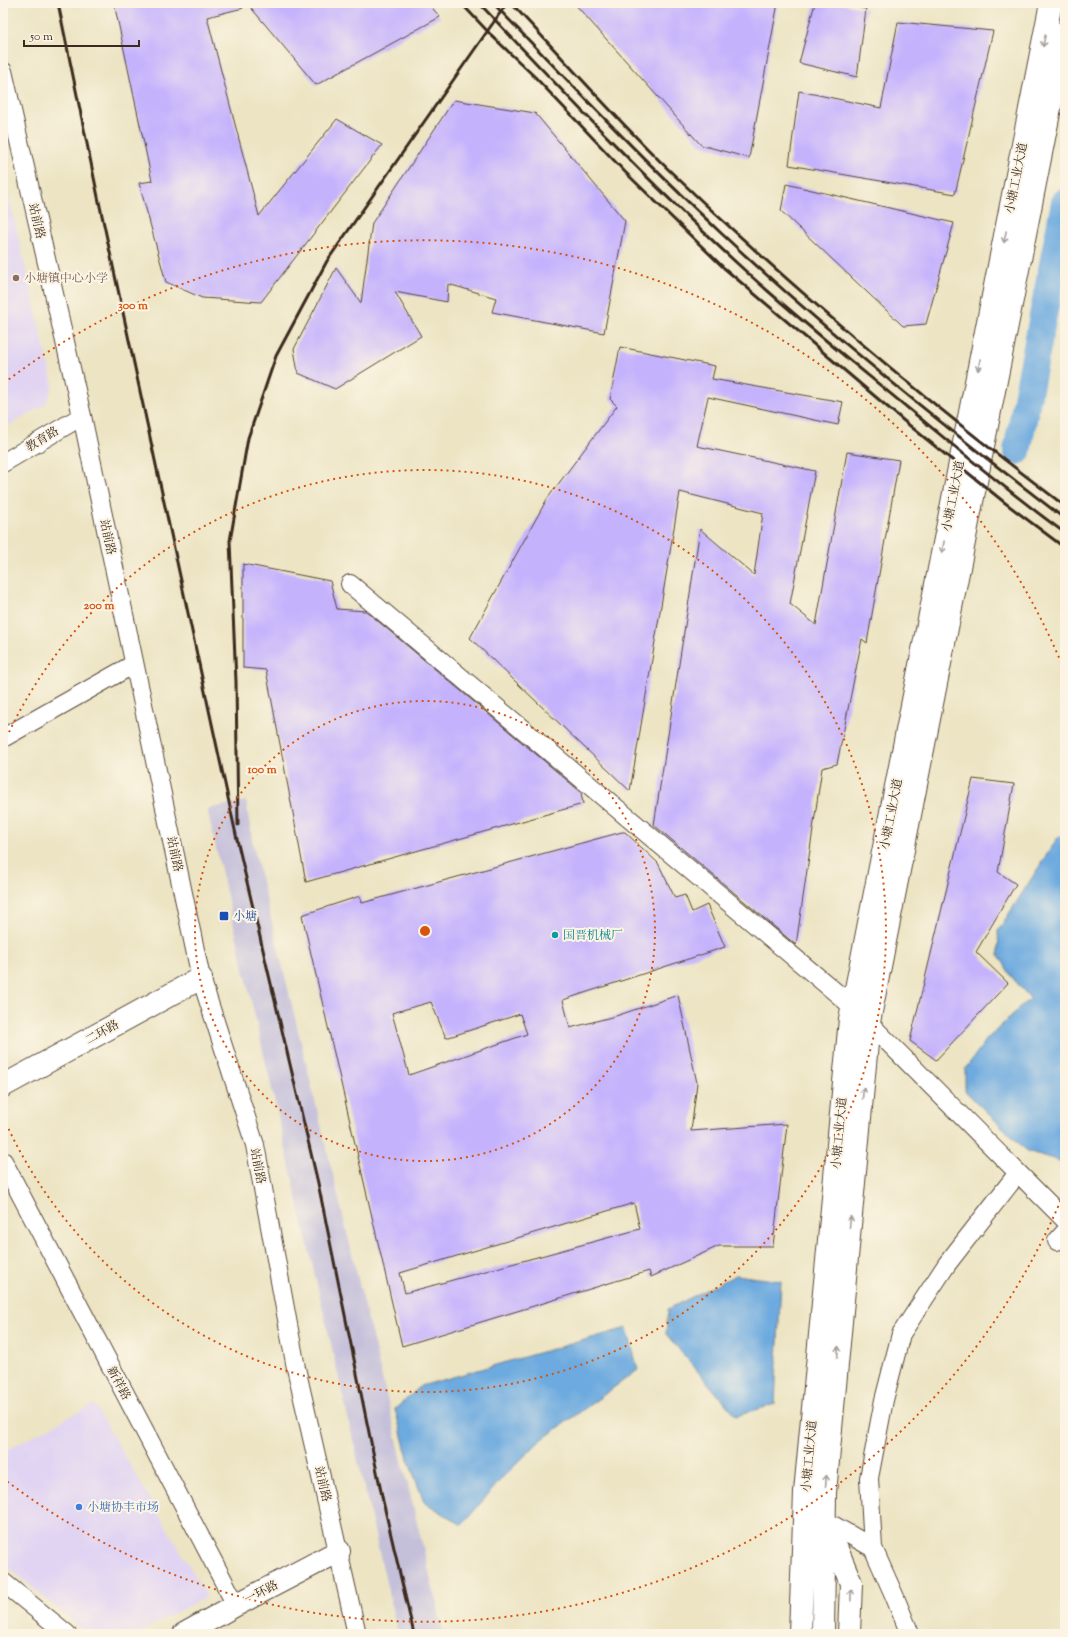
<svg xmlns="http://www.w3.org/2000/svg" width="1068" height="1637" font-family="'Sorts Mill Goudy','Noto Serif SC',serif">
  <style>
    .built { fill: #e1d4f3 }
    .industrial { fill: #c5c0da }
    .water { fill: #6daadf; stroke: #546a7e }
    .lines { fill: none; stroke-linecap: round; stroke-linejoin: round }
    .river { stroke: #6daadf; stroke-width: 28 }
    .building { fill: #c5b2fd; fill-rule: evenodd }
    .minor-casing { stroke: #564637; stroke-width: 20 }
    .tertiary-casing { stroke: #564637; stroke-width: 24 }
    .secondary-casing { stroke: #564637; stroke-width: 24 }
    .minor { stroke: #fff; stroke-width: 18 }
    .tertiary { stroke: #fff; stroke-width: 22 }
    .secondary { stroke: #fff; stroke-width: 22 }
    .rail { stroke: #3b2a1e; stroke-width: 3 }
    .oneway { stroke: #a79f9a }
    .ring { fill: none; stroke: #d7540e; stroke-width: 2; stroke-dasharray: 2 4 }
    .education-dot { fill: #8d6e63; stroke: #fcf5e5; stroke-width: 1.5 }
    .transit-dot { fill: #1a4fb4; stroke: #fcf5e5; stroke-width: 1.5 }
    .culture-dot { fill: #0f9aa8; stroke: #fcf5e5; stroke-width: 1.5 }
    .shop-dot { fill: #3f7fe0; stroke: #fcf5e5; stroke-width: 1.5 }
    .labels { text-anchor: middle; stroke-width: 4; stroke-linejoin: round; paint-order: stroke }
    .street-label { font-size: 12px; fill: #3b2a1e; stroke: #fcf5e5 }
    .education-label { font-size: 12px; fill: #785e54; stroke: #fcf5e5; text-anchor: start }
    .transit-label { font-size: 12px; fill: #164399; stroke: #fcf5e5; text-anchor: start }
    .culture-label { font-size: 12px; fill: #0d838f; stroke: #fcf5e5; text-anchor: start }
    .shop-label { font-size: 12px; fill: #366cbe; stroke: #fcf5e5; text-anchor: start }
    .centre { fill: #d7540e; stroke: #fcf5e5; stroke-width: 2 }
    .ring-label { font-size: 12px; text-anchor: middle; font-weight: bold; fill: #d7540e; stroke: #fcf5e5; stroke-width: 4; stroke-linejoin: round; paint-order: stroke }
  </style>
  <rect width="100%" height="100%" fill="#fcf5e5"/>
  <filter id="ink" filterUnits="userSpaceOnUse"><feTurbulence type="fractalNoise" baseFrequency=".025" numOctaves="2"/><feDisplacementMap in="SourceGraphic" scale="8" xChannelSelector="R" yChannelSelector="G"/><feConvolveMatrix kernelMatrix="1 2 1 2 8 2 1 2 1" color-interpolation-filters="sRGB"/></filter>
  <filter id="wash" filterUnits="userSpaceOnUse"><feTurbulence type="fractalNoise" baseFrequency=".012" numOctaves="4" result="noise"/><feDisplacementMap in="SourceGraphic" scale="16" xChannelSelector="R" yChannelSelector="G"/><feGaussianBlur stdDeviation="0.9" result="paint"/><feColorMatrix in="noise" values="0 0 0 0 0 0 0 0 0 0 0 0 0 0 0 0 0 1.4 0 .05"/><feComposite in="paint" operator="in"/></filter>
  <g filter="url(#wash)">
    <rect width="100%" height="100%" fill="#ece4c3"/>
    <!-- built -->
    <path class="built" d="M3,172L53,385L46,404L3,429Z
      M94,1404L207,1596L136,1634H88L3,1563V1452Z"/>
    <!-- industrial -->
    <path class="industrial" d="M246,801L252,840L444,1634H398L207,809Z"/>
    <!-- water -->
    <path class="water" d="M1065,834V1161L1063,1162L1027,1151L965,1091V1069L987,1039L1030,998L1011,976L999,955L998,931L1058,837Z
      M736,1275L781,1281L775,1404L736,1416L666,1334L668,1309Z
      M627,1328L638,1370L540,1441L503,1477L462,1525L424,1502L408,1459L395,1409L421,1386Z"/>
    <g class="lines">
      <!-- river -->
      <path class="river" d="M1017,451L1065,202"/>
    </g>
    <g id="blocks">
      <!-- building -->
      <path class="building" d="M114,3H243V8L207,17L259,216L337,119L382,145L261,302L202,298L166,282L139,183L152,181Z
        M247,3H428L440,17L316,85Z
        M574,3H778L749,158L701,145Z
        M815,3H838L866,9L857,77L799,63Z
        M898,22L993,31L955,194L789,165L799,91L881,108Z
        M454,100L535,113L625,221L604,333L492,312L496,298L448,284L447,302L395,292L421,336L335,389L298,373L294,349L336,268L361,303L372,223Z
        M786,184L954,223L926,324L903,326L781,211Z
        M620,347L715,366L712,379L843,402L838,425L708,397L697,446L815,471L790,604L816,625L847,452L899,460L867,643L862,639L837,764L822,768L796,945L654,825L700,529L754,575L763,513L680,492L630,791L470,638L547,499L617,406L610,399Z
        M243,564L330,581L337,609L366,611L581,792L583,804L306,882L266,670L243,668Z
        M973,779L1014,784L998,872L1016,884L976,952L1008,983L936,1060L910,1041Z
        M622,832H625L658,863L675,898L685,895L692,912L707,905L725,947L563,1000L570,1028L619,1015L678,995L697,1083L691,1131L787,1124L773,1246H719L651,1277L649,1271L402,1346L302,915L360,896L362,903ZM431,1002L446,1038L520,1014L527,1034L409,1075L392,1013ZM634,1203L640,1229L405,1293L400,1273Z"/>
    </g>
  </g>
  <g filter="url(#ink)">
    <use href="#blocks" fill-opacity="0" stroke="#564637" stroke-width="1"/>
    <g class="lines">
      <!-- minor casing -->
      <g class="minor-casing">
        <path id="minor" d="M3,71L82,416L201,978L255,1145L296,1368L357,1634
          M3,463L82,416
          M350,584L852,1006L1065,1220
          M3,738L134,664
          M3,1161L236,1605
          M1057,1241L1065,1232
          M824,1520L873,1548L894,1595L910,1634
          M873,1548L869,1478L884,1400L901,1334L947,1264L1018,1173
          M3,1582L67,1634"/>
      </g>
      <!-- tertiary casing -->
      <g class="tertiary-casing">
        <path id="tertiary" d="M3,1086L201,978
          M184,1634L236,1605L339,1551"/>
      </g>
      <!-- secondary casing -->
      <g class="secondary-casing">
        <path id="secondary" d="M828,1528L851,1583L849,1634
          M800,1634L805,1492L850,1019L1051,3
          M823,1634L825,1493L869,1022L1065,32"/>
      </g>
      <!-- minor -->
      <use href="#minor" class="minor"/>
      <!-- tertiary -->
      <use href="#tertiary" class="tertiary"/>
      <!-- secondary -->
      <use href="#secondary" class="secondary"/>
      <!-- rail -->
      <path class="rail" d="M58,3L98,197L238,844L318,1183L383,1501L414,1634
        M461,3L492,36L535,77L625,172L724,268L904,421L1004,502L1065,548
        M479,3C567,96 656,190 751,276C802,322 856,365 909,409C960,451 1011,494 1065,533
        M493,3C568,81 643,160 722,234C831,336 947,429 1065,519
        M511,3C564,59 614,117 669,170C794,290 927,402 1065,506
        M238,825L236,682L230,541L248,438L276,356L327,261L507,3"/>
    </g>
    <!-- one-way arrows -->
    <defs><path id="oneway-shaft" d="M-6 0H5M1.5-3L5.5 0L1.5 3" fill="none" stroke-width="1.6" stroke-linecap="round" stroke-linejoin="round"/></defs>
    <g class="oneway">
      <use href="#oneway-shaft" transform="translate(1044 41) rotate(101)"/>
      <use href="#oneway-shaft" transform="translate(1005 237) rotate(101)"/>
      <use href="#oneway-shaft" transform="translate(979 365) rotate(101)"/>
      <use href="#oneway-shaft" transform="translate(943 547) rotate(101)"/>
      <use href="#oneway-shaft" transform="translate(863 1093) rotate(-85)"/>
      <use href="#oneway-shaft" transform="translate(850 1222) rotate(-85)"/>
      <use href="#oneway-shaft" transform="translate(838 1352) rotate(-85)"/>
      <use href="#oneway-shaft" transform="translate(826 1481) rotate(-85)"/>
      <use href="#oneway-shaft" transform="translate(851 1595) rotate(-89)"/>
    </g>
  </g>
  <!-- distance rings -->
  <g class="ring">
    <circle cx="425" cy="931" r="230"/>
    <path d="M4 743A461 461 0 1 1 4 1119"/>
    <path d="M1063 1195A691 691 0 0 1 4 1479M4 383A691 691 0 0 1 1063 667"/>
  </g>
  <!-- markers -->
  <circle class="education-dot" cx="16" cy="278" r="4"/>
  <rect class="transit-dot" x="219" y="911" width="10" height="10" rx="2"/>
  <circle class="culture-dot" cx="555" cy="935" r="4"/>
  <circle class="shop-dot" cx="79" cy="1507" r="4"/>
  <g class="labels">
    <!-- street labels -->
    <g class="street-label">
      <text transform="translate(1016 178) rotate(-79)" y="4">小塘工业大道</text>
      <text transform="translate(37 221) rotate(77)" y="4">站前路</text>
      <text transform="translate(42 439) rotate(-31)" y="4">教育路</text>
      <text transform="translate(953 496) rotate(-79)" y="4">小塘工业大道</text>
      <text transform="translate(108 537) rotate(78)" y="4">站前路</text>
      <text transform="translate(891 814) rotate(-79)" y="4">小塘工业大道</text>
      <text transform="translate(175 854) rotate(78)" y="4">站前路</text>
      <text transform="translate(102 1032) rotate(-29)" y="4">二环路</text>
      <text transform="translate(839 1133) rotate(-85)" y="4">小塘工业大道</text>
      <text transform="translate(258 1166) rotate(79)" y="4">站前路</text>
      <text transform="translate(119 1383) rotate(62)" y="4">新祥路</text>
      <text transform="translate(809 1456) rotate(-85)" y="4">小塘工业大道</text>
      <text transform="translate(323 1484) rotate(77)" y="4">站前路</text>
      <text transform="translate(261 1592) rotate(-27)" y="4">一环路</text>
    </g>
    <!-- education labels -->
    <g class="education-label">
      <text x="24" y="282">小塘镇中心小学</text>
    </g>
    <!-- transit labels -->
    <g class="transit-label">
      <text x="233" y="920">小塘</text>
    </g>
    <!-- culture labels -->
    <g class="culture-label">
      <text x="563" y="939">国晋机械厂</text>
    </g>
    <!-- shop labels -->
    <g class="shop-label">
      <text x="87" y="1511">小塘协丰市场</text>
    </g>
  </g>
  <circle cx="425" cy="931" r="6" class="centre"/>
  <g class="ring-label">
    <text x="133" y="309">300 m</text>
    <text x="99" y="609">200 m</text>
    <text x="262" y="773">100 m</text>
  </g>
  <!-- margin -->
  <rect width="1068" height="1637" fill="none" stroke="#fcf5e5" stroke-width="16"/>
  <!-- scale -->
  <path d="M24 40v6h115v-6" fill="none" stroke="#3b2a1e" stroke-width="2"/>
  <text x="30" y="40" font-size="12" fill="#3b2a1e" stroke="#fcf5e5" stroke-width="3" paint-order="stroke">50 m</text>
</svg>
